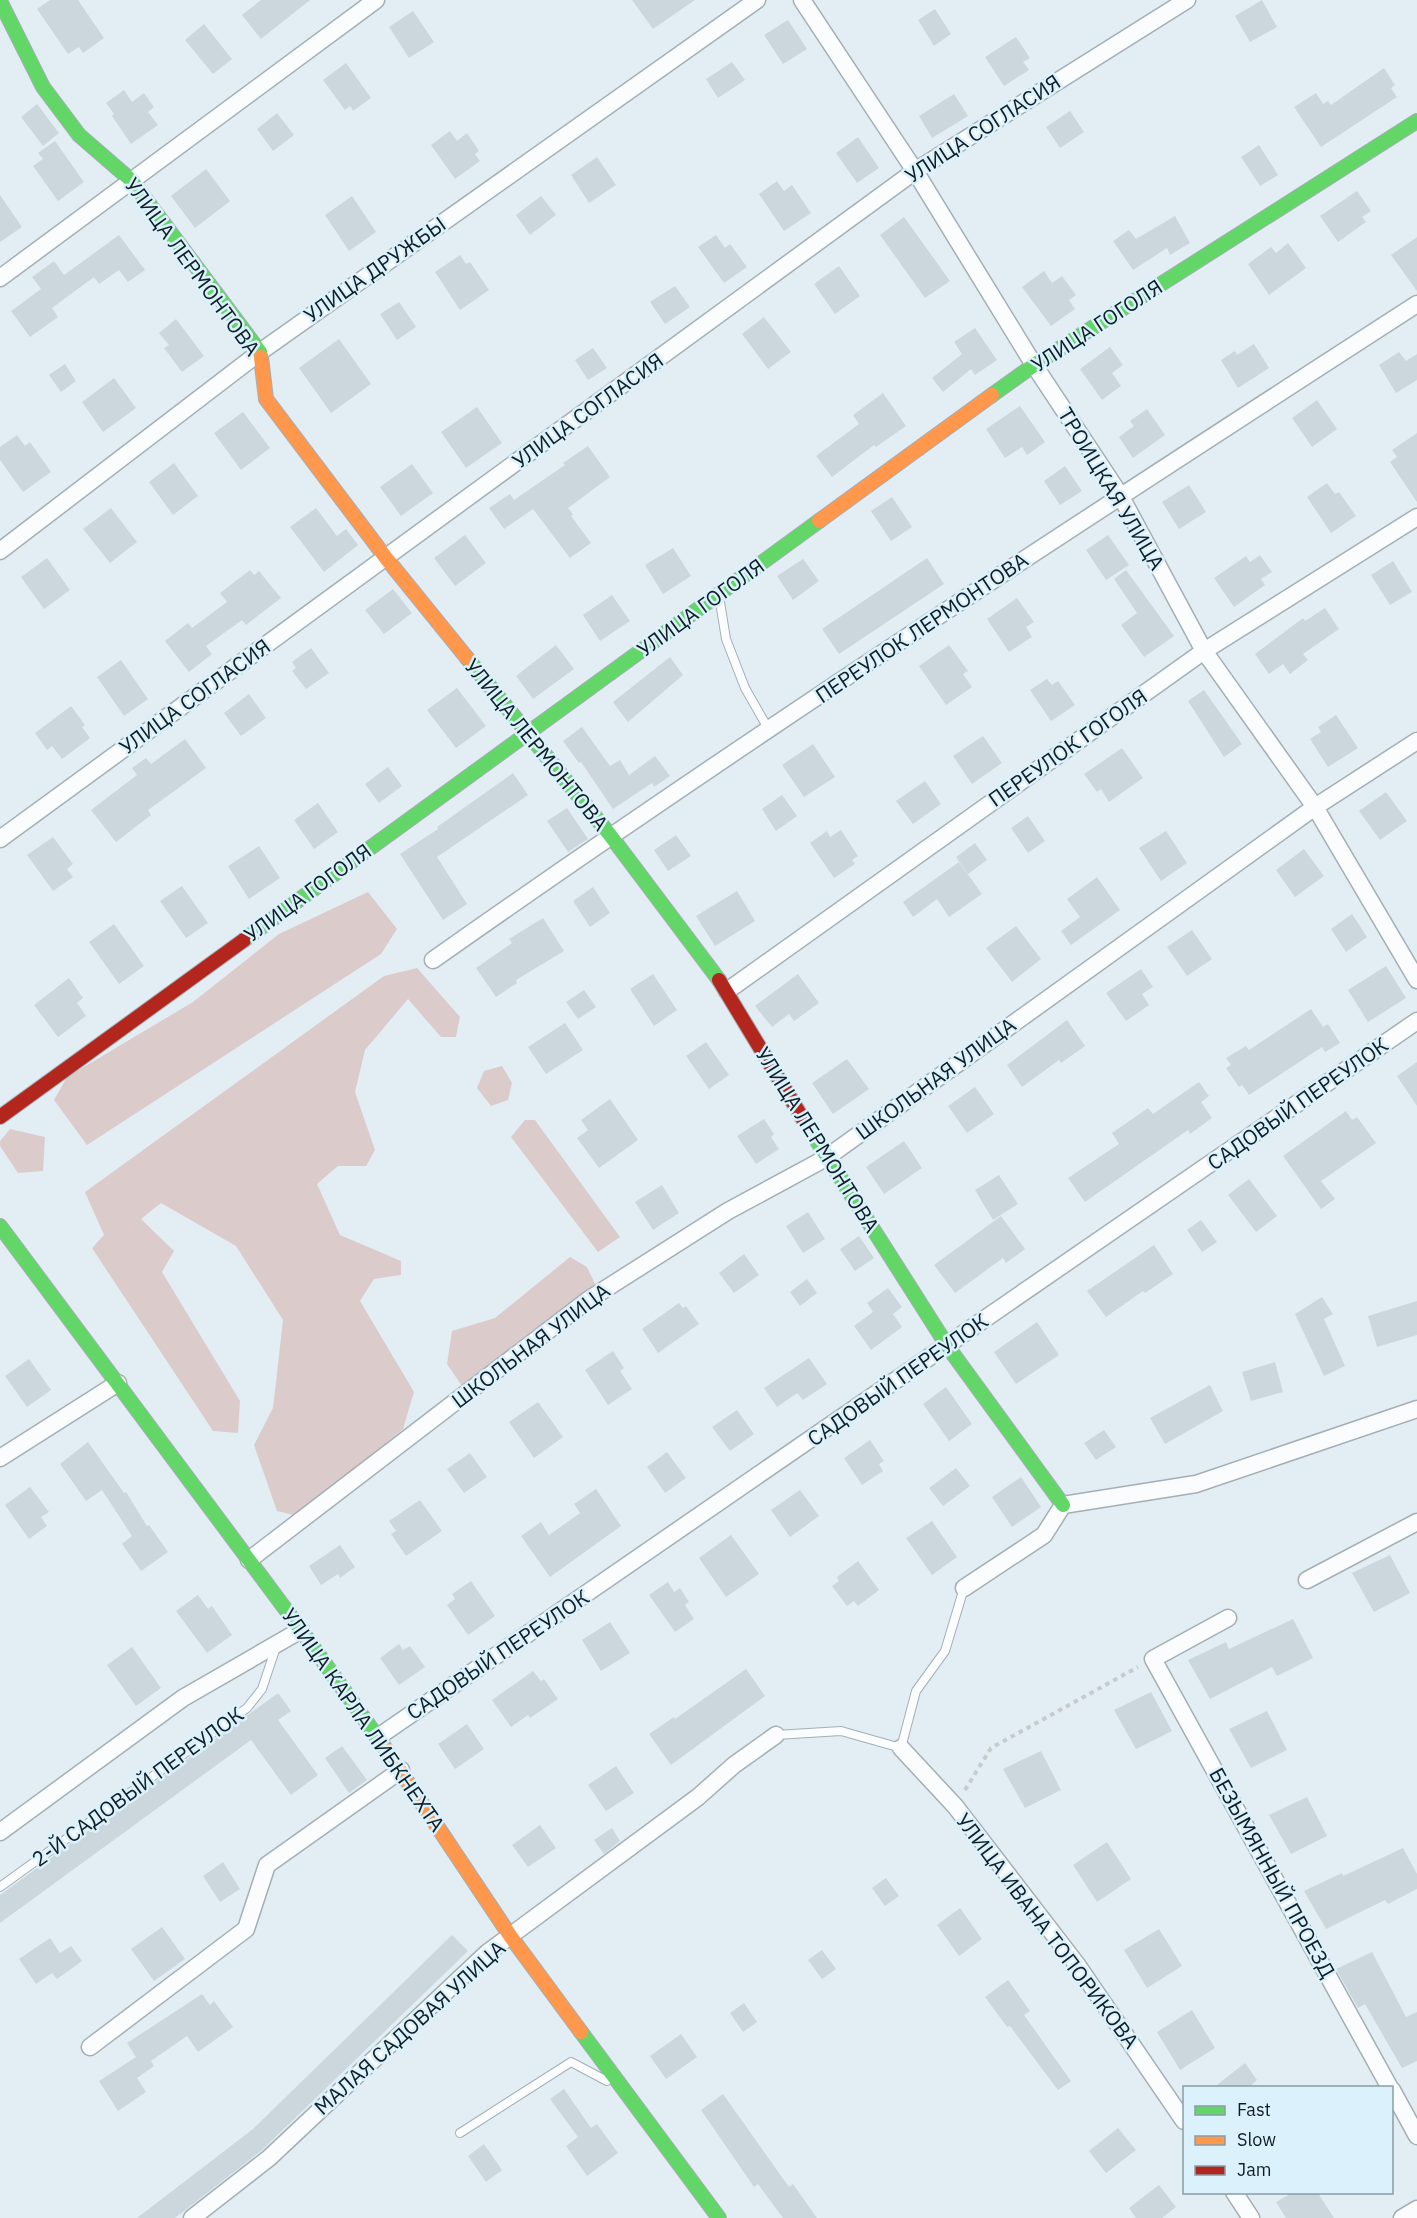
<svg xmlns="http://www.w3.org/2000/svg" width="1417" height="2218" font-family="'IBM Plex Sans',sans-serif">
  <style>
    .forest { fill: #dbcbcb }
    .building { fill: #cbd7dd }
    .lines { fill: none; stroke-linecap: round; stroke-linejoin: round }
    .lane-casing { stroke: #a4afb5; stroke-width: 10 }
    .street-casing { stroke: #a4afb5; stroke-width: 19 }
    .fast-casing { stroke: #a4afb5; stroke-width: 16 }
    .slow-casing { stroke: #a4afb5; stroke-width: 16 }
    .jam-casing { stroke: #a4afb5; stroke-width: 16 }
    .path { stroke: #c6cccd; stroke-width: 4; stroke-dasharray: 4.5 4.5; stroke-linecap: butt }
    .lane { stroke: #fbfcfd; stroke-width: 8 }
    .street { stroke: #fbfcfd; stroke-width: 16 }
    .fast { stroke: #63d668; stroke-width: 14 }
    .slow { stroke: #ff974d; stroke-width: 14 }
    .jam { stroke: #b3261e; stroke-width: 14 }
    .labels { text-anchor: middle; stroke-width: 5; stroke-linejoin: round; paint-order: stroke }
    .street-label { font-size: 21px; fill: #101e25; stroke: #dbf1fc }
  </style>
  <rect width="100%" height="100%" fill="#e3eef4"/>
  <!-- forest -->
  <path class="forest" d="M368,892L397,929L381,954L87,1145L54,1100L67,1077L193,1002L279,934Z
    M417,968L460,1017L456,1037H441L408,999L365,1050L355,1092L375,1150L366,1166H338L317,1184L340,1235L401,1261V1275L374,1279L360,1301L414,1392L403,1429L298,1516L277,1511L254,1445L273,1408L283,1320L236,1246L161,1203L141,1219L174,1251L162,1272L240,1401L238,1433L213,1431L92,1248L104,1235L85,1192L384,976Z
    M502,1066L512,1083L508,1100L491,1106L477,1088L484,1071Z
    M525,1120H535L620,1237L598,1252L511,1137Z
    M10,1129L45,1137L43,1171L18,1173L0,1146V1141Z
    M570,1257L587,1267L596,1286L462,1386L447,1364L452,1331L495,1318Z"/>
  <!-- building -->
  <path class="building" d="M50,0H78L104,38L83,53L79,47L68,54L37,9Z
    M261,0H310L261,39L242,15Z
    M632,0H695L653,29Z
    M1262,0L1277,27L1250,42L1235,16Z
    M935,9L951,34L934,46L918,20Z
    M413,11L434,42L409,58L389,27Z
    M788,20L807,49L783,64L764,35Z
    M204,24L232,59L213,74L185,40Z
    M1016,37L1030,58L1023,62L1029,70L1004,86L985,57Z
    M732,62L745,80L718,98L706,79Z
    M346,63L371,98L353,111L350,106L345,110L323,80Z
    M1384,68L1395,85L1391,88L1397,97L1321,147L1294,107L1316,93L1323,104L1328,101L1331,105Z
    M124,90L132,102L144,93L154,107L148,112L158,125L131,144L112,116L114,114L106,103Z
    M954,94L968,116L932,138L919,116Z
    M37,104L59,133L43,146L21,117Z
    M1070,111L1084,132L1060,148L1046,127Z
    M277,113L294,135L273,151L257,129Z
    M450,131L457,141L467,133L479,151L475,154L480,161L455,179L431,145Z
    M858,137L879,168L857,183L836,153Z
    M55,141L84,182L58,201L33,166L43,159L38,153Z
    M1259,145L1278,175L1260,186L1241,157Z
    M597,157L616,185L589,203L571,175Z
    M206,169L230,201L195,228L171,196Z
    M777,181L784,191L792,185L811,213L784,231L759,194Z
    M1357,191L1371,211L1362,217L1366,222L1338,242L1320,216Z
    M0,195L22,227L0,242Z
    M352,196L376,232L349,251L325,215Z
    M541,196L556,215L530,235L516,215Z
    M1175,216L1190,243L1170,255L1167,248L1133,270L1113,241L1129,230L1136,239Z
    M904,217L950,281L925,298L880,235Z
    M119,235L145,270L128,282L119,270L99,284L94,277L52,308L58,317L30,337L11,311L41,289L32,277L54,261L64,275Z
    M716,235L725,248L730,244L747,267L724,283L698,247Z
    M1417,237V291L1391,255Z
    M1288,243L1306,268L1269,295L1248,264L1271,247L1276,253Z
    M460,255L466,264L470,262L489,290L460,310L435,272Z
    M839,266L860,296L835,314L814,284Z
    M1044,271L1052,283L1062,276L1076,295L1069,300L1075,309L1051,326L1022,287Z
    M675,286L690,307L665,324L650,302Z
    M399,302L416,327L397,340L380,314Z
    M764,317L791,352L768,369L742,334Z
    M176,319L204,356L182,372L164,348L169,345L159,333Z
    M975,328L997,360L975,375L971,369L943,392L932,378L962,354L954,342Z
    M339,339L371,384L331,413L299,368Z
    M1254,344L1269,368L1238,388L1221,360L1235,351L1237,355Z
    M1110,347L1123,365L1112,373L1121,386L1102,400L1080,369Z
    M593,348L607,368L588,380L575,360Z
    M1399,352L1406,361L1417,354V380L1396,393L1379,365Z
    M65,364L76,381L61,392L49,375Z
    M114,378L136,408L103,432L82,402Z
    M883,393L906,426L876,447L874,445L832,477L816,456L859,424L853,415Z
    M1317,400L1337,429L1312,447L1292,418Z
    M1020,406L1045,442L1027,455L1022,447L1005,458L986,429Z
    M477,407L502,443L466,468L441,432Z
    M1147,409L1165,435L1133,458L1119,437L1134,426L1130,421Z
    M243,412L270,448L241,470L214,433Z
    M1417,433V502L1390,462L1397,457L1392,450Z
    M17,435L25,446L30,442L51,472L23,492L0,460V447Z
    M588,446L610,477L568,508L573,514L571,516L591,543L570,558L533,509L504,529L489,508L510,494L514,500L565,465L563,463Z
    M174,463L198,496L173,515L149,482Z
    M412,464L433,493L401,516L380,487Z
    M1065,466L1082,491L1060,505L1044,481Z
    M1327,483L1335,494L1339,492L1356,516L1331,533L1307,497Z
    M1189,485L1206,512L1179,529L1162,502Z
    M892,497L912,527L891,541L871,511Z
    M111,508L137,542L110,563L83,529Z
    M316,508L337,536L346,529L358,545L324,572L290,527Z
    M465,535L486,563L455,586L434,558Z
    M1108,535L1129,565L1106,580L1086,550Z
    M673,548L691,576L663,594L645,565Z
    M1260,555L1272,572L1261,579L1265,585L1234,607L1214,578L1246,556L1250,562Z
    M47,558L70,590L44,609L21,577Z
    M927,558L944,584L839,654L822,629Z
    M803,559L819,581L793,600L777,576Z
    M1393,561L1412,592L1390,605L1371,575Z
    M250,570L254,575L259,571L281,598L246,625L242,620L206,646L212,654L189,672L165,641L188,623L192,628L227,602L220,593Z
    M1126,570L1174,636L1144,657L1121,625L1137,613L1114,579Z
    M393,589L412,613L384,634L365,610Z
    M612,595L630,621L600,641L583,615Z
    M1017,598L1034,622L1026,627L1032,637L1009,652L987,619Z
    M1325,608L1339,629L1303,654L1308,660L1290,674L1283,664L1269,674L1255,654L1303,618L1305,621Z
    M556,645L574,669L533,699L516,676Z
    M949,645L968,671L963,674L972,687L946,705L919,666Z
    M311,648L329,673L306,689L292,671L296,668L292,662Z
    M670,657L683,675L628,722L613,702Z
    M121,660L148,699L124,716L97,677Z
    M1047,679L1052,685L1058,681L1075,705L1051,721L1030,690Z
    M457,688L486,726L456,748L427,710Z
    M1204,690L1242,744L1224,757L1188,701Z
    M249,694L266,718L241,736L224,713Z
    M71,706L85,725L82,727L90,738L62,759L52,746L47,750L35,733Z
    M1336,715L1358,748L1328,767L1310,739L1321,732L1318,727Z
    M582,727L610,766L620,760L629,775L655,756L670,776L654,787L652,783L613,809L581,762L579,763L563,741Z
    M983,736L1002,763L972,784L953,756Z
    M185,739L206,768L148,810L151,815L116,842L91,810L137,775L132,768L146,758L151,764Z
    M813,744L835,777L804,797L782,765Z
    M1122,748L1143,778L1109,802L1101,789L1097,792L1084,774Z
    M388,767L402,786L379,803L365,784Z
    M513,773L528,795L437,857L467,904L443,920L400,854L438,829L437,827Z
    M925,781L941,804L913,824L896,801Z
    M1386,792L1407,821L1380,840L1359,811Z
    M782,795L797,816L776,831L762,809Z
    M318,803L338,832L314,849L294,820Z
    M567,808L588,839L568,852L547,821Z
    M1028,816L1045,841L1028,853L1011,828Z
    M841,830L858,856L852,860L855,864L834,878L810,843L827,831L830,837Z
    M1166,831L1187,863L1161,881L1139,848Z
    M676,835L691,856L668,871L654,850Z
    M53,837L73,864L67,869L73,877L53,891L27,855Z
    M975,843L987,860L968,874L956,857Z
    M259,846L280,878L249,899L228,866Z
    M1304,849L1324,876L1295,897L1276,870Z
    M959,862L982,894L949,917L937,899L913,917L903,902Z
    M1097,877L1120,910L1071,945L1061,931L1080,917L1067,899Z
    M182,886L208,923L186,938L160,901Z
    M593,887L610,913L590,927L573,901Z
    M737,891L755,921L715,946L696,916Z
    M1352,914L1367,937L1346,952L1331,929Z
    M543,918L564,951L516,980L517,983L496,997L476,968L512,943L509,939Z
    M114,924L144,966L119,984L89,942Z
    M1016,926L1041,959L1012,982L986,948Z
    M1192,930L1212,959L1187,976L1167,947Z
    M1386,966L1406,998L1368,1022L1348,990Z
    M1141,969L1153,987L1142,994L1149,1005L1126,1021L1106,993Z
    M653,974L677,1010L654,1026L630,989Z
    M798,974L819,1003L794,1021L789,1014L772,1027L755,1006Z
    M69,978L83,998L77,1003L86,1016L58,1037L34,1005Z
    M584,990L596,1007L578,1019L566,1002Z
    M1311,1009L1323,1027L1328,1024L1340,1043L1325,1052L1322,1047L1249,1095L1242,1085L1239,1087L1226,1068L1231,1065L1226,1058L1246,1046L1249,1050Z
    M1067,1020L1085,1046L1061,1063L1059,1060L1022,1087L1007,1065Z
    M565,1023L583,1050L546,1074L528,1047Z
    M706,1042L729,1075L709,1089L686,1056Z
    M847,1059L869,1089L833,1114L812,1083Z
    M1417,1062V1106L1397,1076Z
    M1199,1082L1209,1096L1201,1102L1212,1118L1190,1134L1188,1130L1085,1202L1068,1178L1119,1144L1112,1133L1148,1108L1153,1114Z
    M975,1087L994,1114L967,1133L948,1106Z
    M610,1099L638,1140L599,1168L577,1138L588,1130L581,1120Z
    M1346,1111L1352,1120L1357,1117L1376,1143L1321,1181L1335,1199L1321,1209L1283,1156Z
    M764,1119L774,1134L771,1137L779,1149L756,1164L737,1136Z
    M904,1141L922,1168L884,1194L866,1167Z
    M999,1175L1018,1204L993,1220L975,1190Z
    M1249,1179L1277,1216L1256,1232L1228,1195Z
    M662,1185L679,1213L653,1230L635,1202Z
    M808,1212L825,1239L803,1253L786,1226Z
    M1001,1216L1025,1249L1006,1263L1003,1258L955,1293L934,1265Z
    M1201,1220L1217,1242L1202,1252L1187,1230Z
    M859,1236L874,1258L855,1271L840,1249Z
    M1154,1245L1173,1274L1145,1293L1143,1291L1106,1317L1087,1291Z
    M744,1254L759,1275L734,1293L719,1273Z
    M807,1279L817,1293L800,1306L790,1292Z
    M888,1288L902,1307L893,1314L902,1327L871,1350L854,1326L873,1312L867,1303Z
    M1322,1297L1333,1314L1324,1319L1345,1366L1324,1376L1295,1314Z
    M1417,1301V1335L1377,1347L1368,1316Z
    M679,1303L683,1308L686,1306L699,1324L658,1353L642,1329Z
    M1037,1322L1059,1355L1016,1384L994,1352Z
    M613,1351L624,1368L620,1371L632,1389L608,1405L585,1370Z
    M809,1358L827,1384L803,1400L797,1393L777,1407L764,1388Z
    M29,1359L51,1390L27,1407L5,1376Z
    M1275,1362L1283,1392L1251,1401L1242,1372Z
    M1210,1385L1223,1411L1165,1444L1150,1418Z
    M946,1387L972,1424L949,1441L923,1404Z
    M538,1402L563,1437L534,1458L509,1422Z
    M737,1410L754,1434L730,1451L712,1427Z
    M1104,1430L1116,1447L1096,1460L1084,1443Z
    M870,1440L884,1461L879,1464L883,1471L862,1485L844,1458Z
    M88,1442L124,1493L126,1492L147,1526L149,1525L168,1552L141,1571L122,1544L132,1536L102,1490L86,1501L60,1464Z
    M667,1452L686,1478L665,1493L647,1467Z
    M470,1453L487,1477L464,1493L447,1469Z
    M956,1468L970,1486L943,1506L929,1488Z
    M1021,1477L1041,1507L1012,1527L992,1497Z
    M30,1487L49,1512L41,1517L47,1526L29,1539L5,1505Z
    M596,1489L621,1526L550,1577L521,1536L541,1522L549,1535L580,1513L574,1504Z
    M800,1490L819,1516L790,1537L771,1510Z
    M420,1500L442,1531L406,1556L391,1534L396,1531L389,1521Z
    M932,1521L957,1557L932,1575L906,1538Z
    M731,1535L759,1574L726,1597L699,1558Z
    M340,1545L355,1567L340,1578L338,1574L321,1585L309,1566Z
    M1390,1555L1410,1593L1374,1612L1352,1573Z
    M858,1561L879,1590L858,1606L854,1601L847,1606L832,1586L839,1581L837,1577Z
    M471,1581L495,1616L468,1635L447,1605L455,1599L452,1594Z
    M668,1582L674,1592L680,1588L689,1602L685,1605L694,1619L675,1632L649,1595Z
    M198,1595L208,1609L212,1606L232,1635L207,1653L176,1611Z
    M1293,1619L1313,1658L1277,1676L1272,1667L1210,1699L1188,1660L1226,1642L1229,1649Z
    M610,1622L630,1653L601,1671L582,1640Z
    M399,1644L403,1650L410,1646L425,1667L399,1685L380,1658Z
    M132,1647L161,1688L136,1706L107,1665Z
    M746,1669L765,1696L671,1765L649,1734L674,1717L675,1719Z
    M533,1671L541,1681L544,1679L558,1699L530,1718L528,1715L511,1727L492,1700Z
    M1151,1692L1172,1731L1136,1749L1114,1710Z
    M278,1693L291,1711L278,1720L318,1775L291,1795L251,1740L0,1923V1895Z
    M1267,1711L1287,1750L1251,1768L1229,1729Z
    M467,1724L484,1749L455,1769L438,1744Z
    M342,1746L367,1780L349,1793L325,1758Z
    M1041,1751L1061,1790L1025,1808L1003,1769Z
    M616,1766L634,1793L606,1811L588,1785Z
    M1307,1797L1327,1836L1291,1854L1269,1815Z
    M540,1825L556,1848L528,1867L512,1845Z
    M612,1828L620,1841L604,1854L594,1840Z
    M1107,1842L1131,1879L1097,1902L1073,1865Z
    M1403,1848L1417,1874V1889L1388,1904L1385,1900L1326,1929L1304,1891L1342,1873L1343,1876Z
    M223,1862L240,1889L220,1902L203,1876Z
    M886,1878L899,1896L885,1906L872,1888Z
    M960,1908L982,1939L959,1956L937,1925Z
    M162,1927L185,1959L154,1981L131,1949Z
    M1159,1929L1182,1966L1147,1988L1124,1950Z
    M452,1935L468,1951L262,2150L175,2218H137L253,2129Z
    M50,1938L60,1953L71,1946L82,1961L57,1979L52,1973L36,1984L19,1959Z
    M822,1950L836,1969L822,1979L808,1960Z
    M1372,1952L1406,2017L1417,2012V2061L1402,2068L1365,2004L1358,2008L1336,1969Z
    M1008,1980L1030,2011L1024,2015L1071,2081L1058,2090L1010,2026L1007,2027L985,1997Z
    M202,1994L210,2005L214,2001L233,2027L198,2052L187,2036L151,2061L154,2066L137,2078L146,2092L118,2111L99,2081L136,2057L127,2043Z
    M744,2003L757,2022L743,2032L730,2013Z
    M1192,2010L1215,2048L1180,2070L1157,2032Z
    M681,2034L697,2057L666,2079L650,2056Z
    M1245,2063L1257,2080L1248,2088H1213Z
    M564,2089L591,2128L597,2124L618,2153L587,2176L566,2146L578,2137L550,2099Z
    M723,2094L789,2187L793,2184L817,2218H783L758,2184L754,2187L701,2110Z
    M1118,2128L1136,2150L1106,2173L1089,2151Z
    M484,2144L502,2170L486,2182L468,2156Z
    M1159,2185L1176,2207L1162,2218H1136L1129,2208Z
    M1292,2193H1318L1334,2218H1286L1276,2202Z"/>
  <g class="lines">
    <!-- lane casing -->
    <g class="lane-casing">
      <path id="lane" d="M719,596L726,639L745,688L769,730
        M776,1735L841,1731L901,1748L916,1691L945,1651L964,1588
        M0,1887L247,1708L262,1689L276,1647
        M460,2133L571,2062L607,2081"/>
    </g>
    <!-- street casing -->
    <g class="street-casing">
      <path id="street" d="M802,0L915,171L1034,365L1120,495L1204,651L1315,807L1417,980
        M0,278L376,0
        M0,551L260,352L757,0
        M0,839L915,171L1187,0
        M433,960C755,733 1086,518 1417,304
        M727,991L1204,651L1417,517
        M0,1458L118,1383
        M249,1560L588,1300L728,1211L826,1158L1315,807L1417,741
        M1307,1580L1417,1522
        M964,1588L1044,1535L1063,1505L1196,1484L1417,1409
        M1228,1618L1153,1659L1390,2088
        M378,1737L1417,1021
        M901,1748L955,1806L1078,1966L1184,2121
        M0,1832L183,1698L301,1630
        M90,2047L246,1929L267,1865L401,1770
        M1392,2090L1417,2136
        M1234,2192L1251,2218
        M192,2218L269,2158L487,1953L698,1797L734,1765L776,1735
        M1402,2218L1417,2209"/>
    </g>
    <!-- fast casing -->
    <g class="fast-casing">
      <path id="fast" d="M0,1L43,87L79,135L132,181L260,352L261,357
        M992,395L1034,365L1417,121
        M467,658L610,835L719,980
        M244,940L819,521
        M803,1119L948,1347L1063,1505
        M0,1226L301,1630L383,1745
        M581,2032L719,2218"/>
    </g>
    <!-- slow casing -->
    <g class="slow-casing">
      <path id="slow" d="M261,357L266,399L386,558L467,658
        M819,521L992,395
        M383,1745L511,1937L581,2032"/>
    </g>
    <!-- jam casing -->
    <g class="jam-casing">
      <path id="jam" d="M719,980L803,1119
        M0,1117L244,940"/>
    </g>
    <!-- path -->
    <path class="path" d="M965,1790L991,1748L1138,1667"/>
    <!-- lane -->
    <use href="#lane" class="lane"/>
    <!-- street -->
    <use href="#street" class="street"/>
    <!-- fast -->
    <use href="#fast" class="fast"/>
    <!-- slow -->
    <use href="#slow" class="slow"/>
    <!-- jam -->
    <use href="#jam" class="jam"/>
  </g>
  <g class="labels">
    <!-- street labels -->
    <g class="street-label">
      <text transform="translate(983 129) rotate(-33)" y="7">УЛИЦА СОГЛАСИЯ</text>
      <text transform="translate(192 267) rotate(54)" y="7">УЛИЦА ЛЕРМОНТОВА</text>
      <text transform="translate(375 270) rotate(-35)" y="7">УЛИЦА ДРУЖБЫ</text>
      <text transform="translate(1097 326) rotate(-33)" y="7">УЛИЦА ГОГОЛЯ</text>
      <text transform="translate(588 411) rotate(-36)" y="7">УЛИЦА СОГЛАСИЯ</text>
      <text transform="translate(1111 489) rotate(59)" y="7">ТРОИЦКАЯ УЛИЦА</text>
      <text transform="translate(701 608) rotate(-36)" y="7">УЛИЦА ГОГОЛЯ</text>
      <text transform="translate(922 628) rotate(-34)" y="7">ПЕРЕУЛОК ЛЕРМОНТОВА</text>
      <text transform="translate(195 697) rotate(-36)" y="7">УЛИЦА СОГЛАСИЯ</text>
      <text transform="translate(536 745) rotate(51)" y="7">УЛИЦА ЛЕРМОНТОВА</text>
      <text transform="translate(1068 748) rotate(-35)" y="7">ПЕРЕУЛОК ГОГОЛЯ</text>
      <text transform="translate(308 893) rotate(-36)" y="7">УЛИЦА ГОГОЛЯ</text>
      <text transform="translate(936 1079) rotate(-36)" y="7">ШКОЛЬНАЯ УЛИЦА</text>
      <text transform="translate(1298 1104) rotate(-35)" y="7">САДОВЫЙ ПЕРЕУЛОК</text>
      <text transform="translate(817 1140) rotate(58)" y="7">УЛИЦА ЛЕРМОНТОВА</text>
      <text transform="translate(531 1346) rotate(-37)" y="7">ШКОЛЬНАЯ УЛИЦА</text>
      <text transform="translate(898 1380) rotate(-35)" y="7">САДОВЫЙ ПЕРЕУЛОК</text>
      <text transform="translate(498 1655) rotate(-34)" y="7">САДОВЫЙ ПЕРЕУЛОК</text>
      <text transform="translate(363 1720) rotate(55)" y="7">УЛИЦА КАРЛА ЛИБКНЕХТА</text>
      <text transform="translate(138 1787) rotate(-36)" y="7">2-Й САДОВЫЙ ПЕРЕУЛОК</text>
      <text transform="translate(1272 1873) rotate(61)" y="7">БЕЗЫМЯННЫЙ ПРОЕЗД</text>
      <text transform="translate(1047 1931) rotate(53)" y="7">УЛИЦА ИВАНА ТОПОРИКОВА</text>
      <text transform="translate(410 2028) rotate(-42)" y="7">МАЛАЯ САДОВАЯ УЛИЦА</text>
    </g>
  </g>
  <!-- legend -->
  <rect x="1183" y="2086" width="210" height="108" fill="#dbf1fc" stroke="#8a9da6" stroke-width="1.5"/>
  <rect x="1195" y="2106" width="30" height="9" fill="#63d668" stroke="#8a9da6" stroke-width="1.5"/>
  <text x="1237" y="2116" font-size="18" fill="#101e25">Fast</text>
  <rect x="1195" y="2136" width="30" height="9" fill="#ff974d" stroke="#8a9da6" stroke-width="1.5"/>
  <text x="1237" y="2146" font-size="18" fill="#101e25">Slow</text>
  <rect x="1195" y="2166" width="30" height="9" fill="#b3261e" stroke="#8a9da6" stroke-width="1.5"/>
  <text x="1237" y="2176" font-size="18" fill="#101e25">Jam</text>
</svg>
